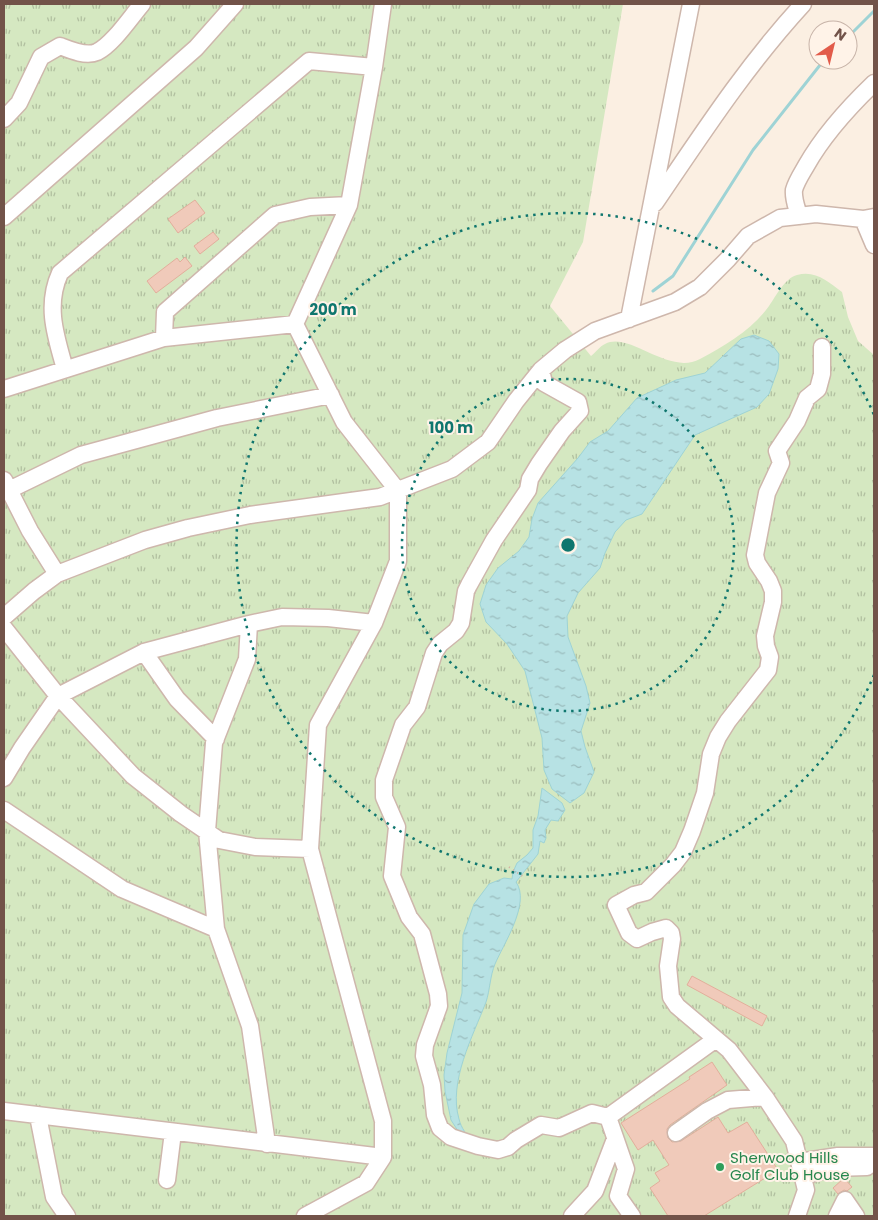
<svg xmlns="http://www.w3.org/2000/svg" width="878" height="1220" font-family="Poppins,sans-serif">
  <style>
    .grass { fill: url(#grass-tufts) }
    .water { fill: url(#water-ripples); stroke: #9ed3d5 }
    .lines { fill: none; stroke-linecap: round; stroke-linejoin: round }
    .stream { stroke: #9ed3d5; stroke-width: 3 }
    .building { fill: #f0caba; stroke: #e2ae9b }
    .minor-casing { stroke: #ceb7ac; stroke-width: 19 }
    .path { stroke: #d4ad9e; stroke-width: 2; stroke-dasharray: 1 4; stroke-linecap: butt }
    .minor { stroke: #fff; stroke-width: 16 }
    .ring { fill: none; stroke: #0f766e; stroke-width: 2.5; stroke-dasharray: 2.5 5 }
    .leisure-dot { fill: #2e9e5b; stroke: #fff3e8; stroke-width: 2 }
    .labels { text-anchor: middle; stroke-width: 4; stroke-linejoin: round; paint-order: stroke }
    .leisure-label { font-size: 15px; fill: #27864d; stroke: #fff3e8; text-anchor: start }
    .centre { fill: #0f766e; stroke: #fff3e8; stroke-width: 2.5 }
    .ring-label { font-size: 15px; text-anchor: middle; font-weight: bold; fill: #0f766e; stroke: #fff3e8; stroke-width: 4; stroke-linejoin: round; paint-order: stroke }
  </style>
  <defs>
    <pattern id="grass-tufts" width="24" height="20" patternUnits="userSpaceOnUse" patternTransform="scale(1.25)"><rect width="24" height="20" fill="#d5e8c1"/><path d="M3 7l-1-3M5 7V3M7 7l1-3M15 17l-1-3M17 17v-4M19 17l1-3" fill="none" stroke="#b1bf9f"/></pattern>
    <pattern id="water-ripples" width="26" height="14" patternUnits="userSpaceOnUse" patternTransform="scale(1.25)"><rect width="26" height="14" fill="#b7e2e4"/><path d="M2 4q2-2 4 0t4 0M15 11q2-2 4 0t4 0" fill="none" stroke="#99babb"/></pattern>
  </defs>
  <rect width="100%" height="100%" fill="#fbefe2"/>
  <!-- grass -->
  <path class="grass" d="M4,4H623L583,242L550,306L591,356C595,353 600,346 605,344C630,331 668,376 700,359C726,345 752,330 769,306C776,296 785,278 797,275C816,270 828,282 842,292L848,317L858,341L874,355V1216H4Z"/>
  <!-- water -->
  <path class="water" d="M754,335L769,341L779,354L778,369L769,394L757,407L695,435L642,514L626,520L615,532L605,553L600,568L578,593L567,616L568,637L586,686L590,703L581,731L585,747L594,772L584,793L570,803L552,789L544,770L542,738L525,671L507,644L486,622L480,604L486,585L498,568L519,551L529,537L532,519L538,503L578,458L590,442L608,431L637,398L676,380L705,373L741,339Z
    M542,788L562,803L565,810L558,821L551,820L545,830L546,838L544,843L540,841L538,854L516,882C531,903 503,945 495,964C490,976 490,990 486,1002C473,1036 448,1082 459,1119C461,1128 467,1135 472,1142L460,1134L451,1120L445,1091L444,1075L447,1053L462,993L463,935L474,904L489,884L504,878L512,879L513,872L517,863L527,855L533,848V830L538,816Z"/>
  <g class="lines">
    <!-- stream -->
    <path class="stream" d="M848,37L874,11
      M653,291L673,276L753,150L824,60"/>
  </g>
  <!-- building -->
  <path class="building" d="M195,200L205,213L178,233L168,219Z
    M213,232L219,239L200,254L194,246Z
    M185,257L192,266L156,293L147,281L177,258L180,262Z
    M692,976L767,1016L762,1026L687,985Z
    M712,1062L727,1085L670,1125L667,1129L668,1138L672,1142L681,1141L718,1117L728,1133L747,1122L778,1170L704,1216H668L650,1188L660,1181L655,1173L669,1165L653,1140L638,1150L621,1123L690,1079L689,1077Z
    M844,1178L852,1187L847,1191L844,1190L838,1194L833,1188Z"/>
  <g class="lines">
    <!-- minor casing -->
    <g class="minor-casing">
      <path id="minor" d="M4,119L19,103L41,57L60,46C70,50 86,57 97,52C113,44 130,18 142,4
        M655,203C702,134 746,66 803,4
        M799,216C797,208 793,199 794,190C796,182 802,173 806,166C824,134 848,108 874,83
        M4,217L196,48L235,4
        M863,219L874,245
        M629,319L691,4
        M164,338L165,312L275,215L310,207L349,205
        M65,369C56,337 45,306 60,273L309,61L374,67
        M541,370L544,383L578,402L580,411L562,431L539,464L530,479L528,490L494,540L469,585L466,591L461,623L456,631L440,644L434,653L417,707L403,725L384,780V797L397,827L392,876L409,917L422,934L438,994L439,1006L425,1045L424,1056L432,1085L435,1115L440,1128L451,1137L478,1146L498,1150L508,1147L516,1140L541,1125L559,1128L592,1113L608,1117
        M4,389L164,338L295,324
        M4,480L30,531L57,574
        M9,490L81,455L217,418L331,395
        M4,617L34,591L57,574L145,540L188,528L250,515L380,497L452,469L488,442L516,401L541,370L565,350L595,331L675,302L700,287L728,259L748,236L780,218L816,214L863,219L874,217
        M249,624L247,659L214,743L207,831L216,929L250,1026L267,1144
        M4,628L58,696L133,776L181,814L219,840L255,847L310,849
        M144,652L177,699L216,739
        M4,778L22,748L58,696L144,652L249,624L282,617L328,618L374,623
        M4,810L122,889L216,929
        M716,1039L677,1006L671,997L668,966L672,939L671,933L666,928L652,932L637,939L629,933L616,905L634,895L646,892L673,865L683,852L692,831L705,793L711,754L718,737L728,721L768,670L770,657L766,646L765,636L773,602V591L769,581L757,563L755,555L767,493L781,463L777,451L797,421L807,398L818,389L822,374V347
        M4,1111L383,1157
        M38,1116L54,1197L67,1216
        M676,1133L707,1111L728,1100L765,1097
        M799,1162L838,1156H874
        M803,1176L833,1168L867,1167
        M167,1180L173,1132
        M305,1216L366,1183L383,1157V1121L310,849L318,725L374,623L398,561V491L344,422L295,324L349,205L374,67L383,4
        M572,1216L595,1191L615,1139
        M632,1216L618,1196L626,1169L608,1117L716,1039L729,1050L765,1097L794,1141L806,1190L797,1216
        M837,1216L845,1200L856,1216"/>
    </g>
    <!-- path -->
    <path class="path" d="M509,867L524,877"/>
    <!-- minor -->
    <use href="#minor" class="minor"/>
  </g>
  <!-- distance rings -->
  <g class="ring">
    <circle cx="568" cy="545" r="166"/>
    <path d="M874 675A332 332 0 1 1 874 415"/>
  </g>
  <!-- markers -->
  <circle class="leisure-dot" cx="720" cy="1167" r="5"/>
  <g class="labels">
    <!-- leisure labels -->
    <g class="leisure-label">
      <text x="730" y="1163">Sherwood Hills<tspan x="730" dy="17">Golf Club House</tspan></text>
    </g>
  </g>
  <circle cx="568" cy="545" r="8" class="centre"/>
  <g class="ring-label">
    <text x="333" y="315">200 m</text>
    <text x="451" y="433">100 m</text>
  </g>
  <!-- border -->
  <rect width="878" height="1220" fill="none" stroke="#725349" stroke-width="10"/>
  <!-- north arrow -->
  <g transform="translate(833 45) rotate(35)"><circle r="24" fill="#fff3e8" stroke="#c7b3a8"/>
  <path d="M0-4L9 19L0 12L-9 19Z" fill="#e25b4a"/>
  <text y="-8" font-size="14" font-weight="bold" text-anchor="middle" fill="#725349">N</text>
  </g>
</svg>
